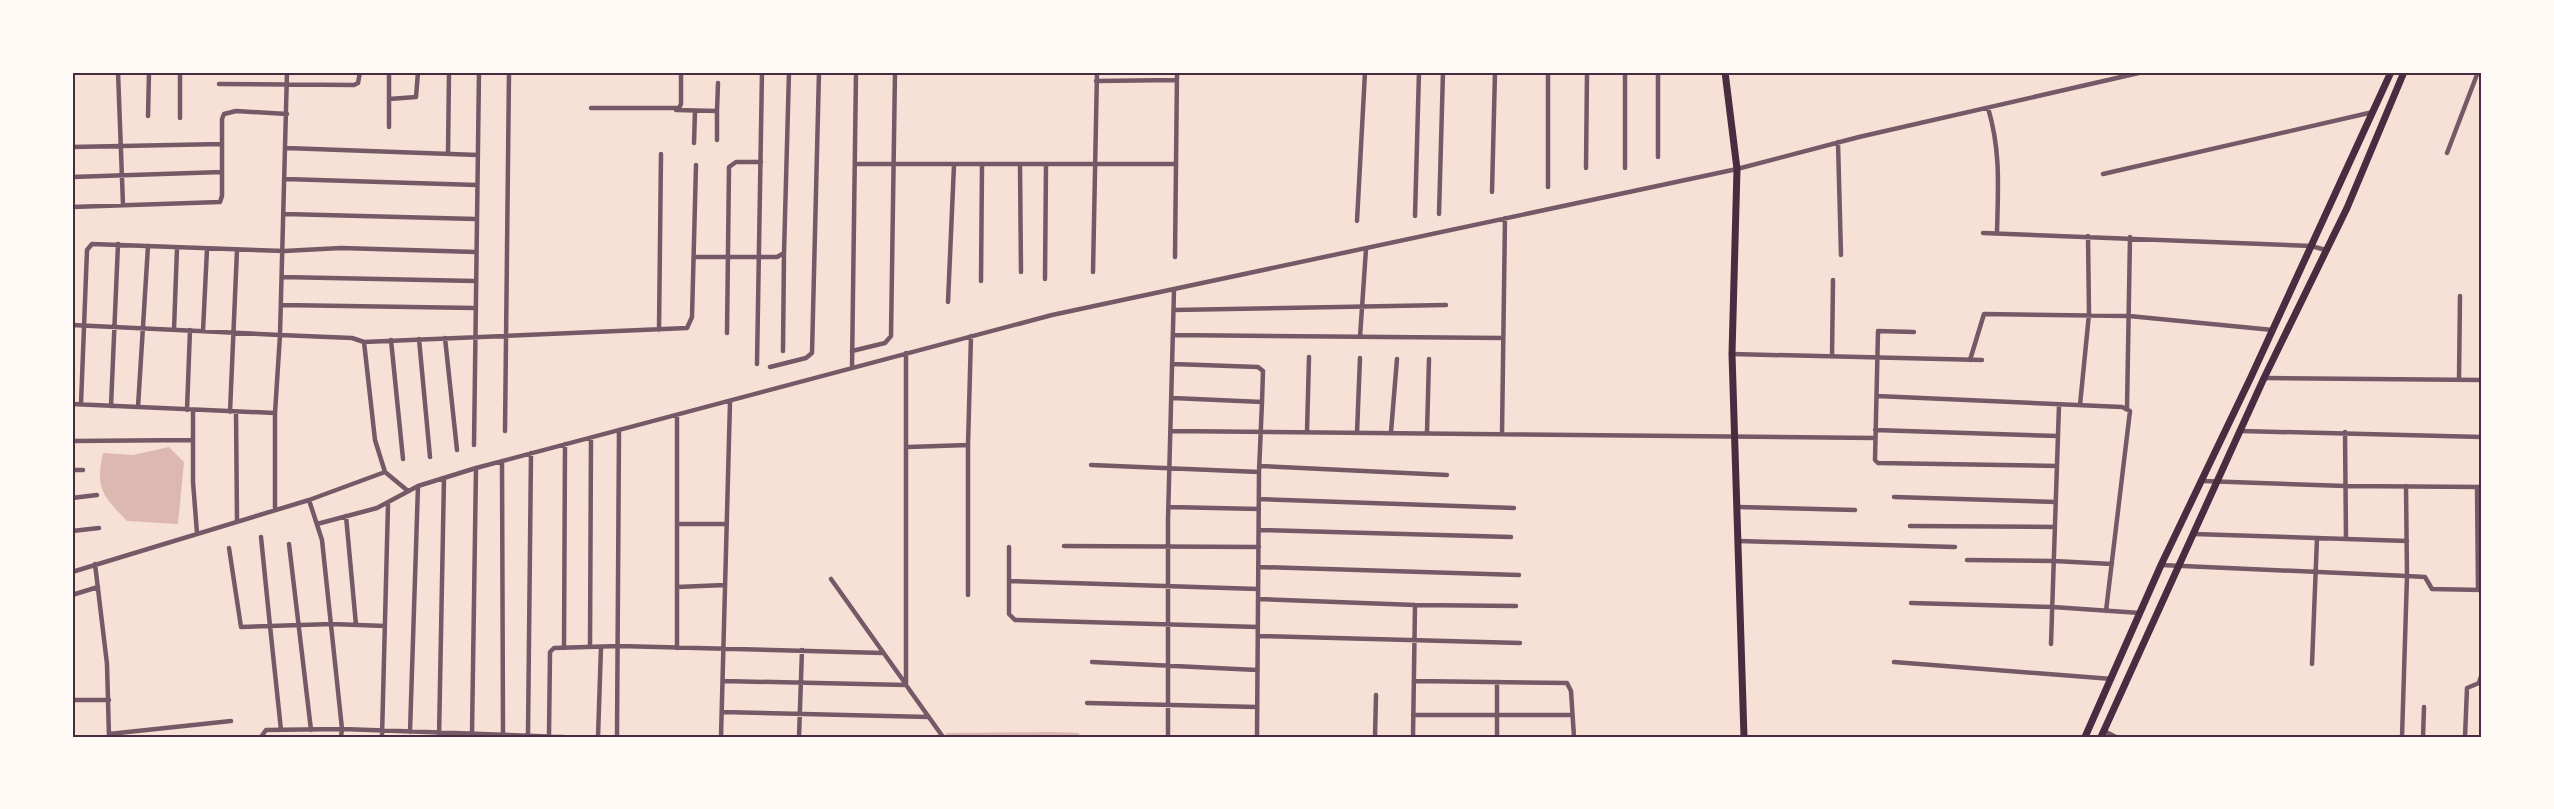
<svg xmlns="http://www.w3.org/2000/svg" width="2554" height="809" font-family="'Sofia Sans Condensed',sans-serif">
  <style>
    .water { fill: #dcb8b0 }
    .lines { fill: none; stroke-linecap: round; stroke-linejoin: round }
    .minor { stroke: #755966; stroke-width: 4.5 }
    .secondary { stroke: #4a2c40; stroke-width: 7 }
    .neatline { fill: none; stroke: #4a2c40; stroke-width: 2 }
  </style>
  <rect width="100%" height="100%" fill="#f7e1d7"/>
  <!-- water -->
  <path class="water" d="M169,447L184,462L178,524L127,521C103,496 95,489 103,453L133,455Z
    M1056,732L1080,733L1076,737H949L945,733Z"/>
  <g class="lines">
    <!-- minor -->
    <path class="minor" d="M118,72L123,205
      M287,72L280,335L352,338L364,342L375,440L385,472
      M1096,81L1177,80
      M219,84L354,85L358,83L360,72
      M389,99L416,97L418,72
      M591,108H679L681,104V72
      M1988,108C2001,151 1998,188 1997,233
      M676,110L717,111L718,83
      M717,111V140
      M148,116L149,72
      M180,118V72
      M389,127V72
      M1838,142L1841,255
      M694,143L695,111
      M72,147L222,144
      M286,148L478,155
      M2447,153L2478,72
      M448,154L449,72
      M1658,157V72
      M855,164H1176
      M1020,165L1021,272
      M1586,168L1587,72
      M1625,168V72
      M2103,174L2373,112
      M72,177L222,172
      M285,179L477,185
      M1548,187V72
      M1492,192L1495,72
      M72,207L220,202L222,196V119L224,114L236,111L287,114
      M285,214L476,219
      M1439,214L1443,72
      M1415,216L1419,72
      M1357,221L1365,72
      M1983,233L2311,246L2326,250
      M694,257H777L784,253L789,72
      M1175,257L1177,72
      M1093,272L1097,72
      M282,277L475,281
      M1045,279L1046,164
      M981,281L982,165
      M948,302L954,165
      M281,305L475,308
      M1174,310L1446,305
      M72,325L280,335L275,413V509
      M174,330L177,248
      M659,330L661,154
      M203,331L207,249
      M1914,332L1878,331L1875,460L1878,463L2057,466
      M727,333L729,167L736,162H761
      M1173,335L1503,338
      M1360,337L1366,249
      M445,338L457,450
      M419,339L430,457
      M391,340L403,459
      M364,342L687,328L692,317L696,165
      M783,351L784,253
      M852,351L885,343L891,336L895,72
      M906,353V685L943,737
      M1732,354L1982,360
      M1832,356L1833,280
      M1970,360L1984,314L2129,316L2273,330
      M757,364L762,72
      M1173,364L1258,367L1263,371L1262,402
      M770,367L806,358L812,353L819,72
      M852,368L856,72
      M2264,378L2482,380
      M2459,379L2460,296
      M1877,396L2122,407L2130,411L2106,611
      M1173,398L1262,402L1259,472L1257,737
      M72,404L275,413
      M81,404L87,250L92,244L284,251L341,248L476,252
      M2080,405L2089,314L2088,236
      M111,406L118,244
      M138,407L148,246
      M2127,408L2130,237
      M187,410L190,330
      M193,410V482L197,533
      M230,412L237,250
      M236,412L237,520
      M1875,430L2058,436
      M505,431L509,72
      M1171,431L1875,438
      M2241,431L2482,437
      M1307,432L1309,357
      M1391,432L1397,359
      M1427,432L1429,359
      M2345,432L2346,539
      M1357,433L1360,358
      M1502,434L1505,218
      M72,441L192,440
      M474,445L479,72
      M908,447L968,445
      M502,461L503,734
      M1091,465L1259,472
      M1259,466L1447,475
      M72,470H83
      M2203,481L2345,486L2482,487
      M2477,487L2478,590
      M1894,497L2056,502
      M72,498L97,495
      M1259,499L1514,508
      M309,500L322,540L342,729L563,737
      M1169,507L1259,509
      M1738,507L1855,510
      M346,516L356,625
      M317,524L377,508L418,486L476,468L1052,315L1737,169L1859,137L2143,72
      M677,524H727
      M1910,526L2055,527
      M1259,530L1511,537
      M72,531L99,528
      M2194,534L2407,541
      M1739,541L1955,547
      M289,544L311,730
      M1064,546L1259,547
      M1009,547V614L1015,620L1258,627
      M229,548L241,627L270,626L261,537
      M1967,560L2054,561L2112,564
      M95,564L107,664L109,737
      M2161,565L2407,576L2425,577L2432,589L2482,590
      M1258,567L1519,575
      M72,572L309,500L385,472L408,491
      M831,579L905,683
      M1009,581L1258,589
      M677,587L725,585
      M72,595L98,587
      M968,595V445L971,336
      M1258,599L1415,605L1516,606
      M1911,603L2053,607L2140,613
      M1258,636L1520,643
      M2051,644L2059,405
      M590,647L591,438
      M564,648L565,444
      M677,648V415
      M1092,662L1257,670
      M1894,662L2112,679
      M2312,664L2317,538
      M723,681L906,685
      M1414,681L1567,683L1571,691L1574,737
      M72,700H109
      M1087,703L1257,707
      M722,712L929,717
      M1413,715H1572
      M281,730L270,626L332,624L385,626
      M2104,731L2116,737
      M410,732L418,486
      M109,734L231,721
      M472,734L476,468
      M528,734L531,453
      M549,735L550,652L554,648L619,646L883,653
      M261,737L266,730L342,729L341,737
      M382,737L388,504
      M439,737L444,478
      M598,737L601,647
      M617,737L619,430
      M721,737L730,402
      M799,737L802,650
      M1168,737V520L1174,290
      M1375,737L1376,695
      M1413,737L1415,605
      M1497,737V682
      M2402,737L2407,576L2406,486
      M2423,737L2424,707
      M2465,737L2467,688L2479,683L2482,673"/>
    <!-- secondary -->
    <path class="secondary" d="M1725,72L1737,169L1732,354L1744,737
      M2085,737L2161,565L2251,377L2391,72
      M2101,737L2264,378L2347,208L2404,72"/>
  </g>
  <!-- border -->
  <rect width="2554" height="809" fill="none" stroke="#fffaf5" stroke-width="147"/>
  <rect x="74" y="74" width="2406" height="662" class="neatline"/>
</svg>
